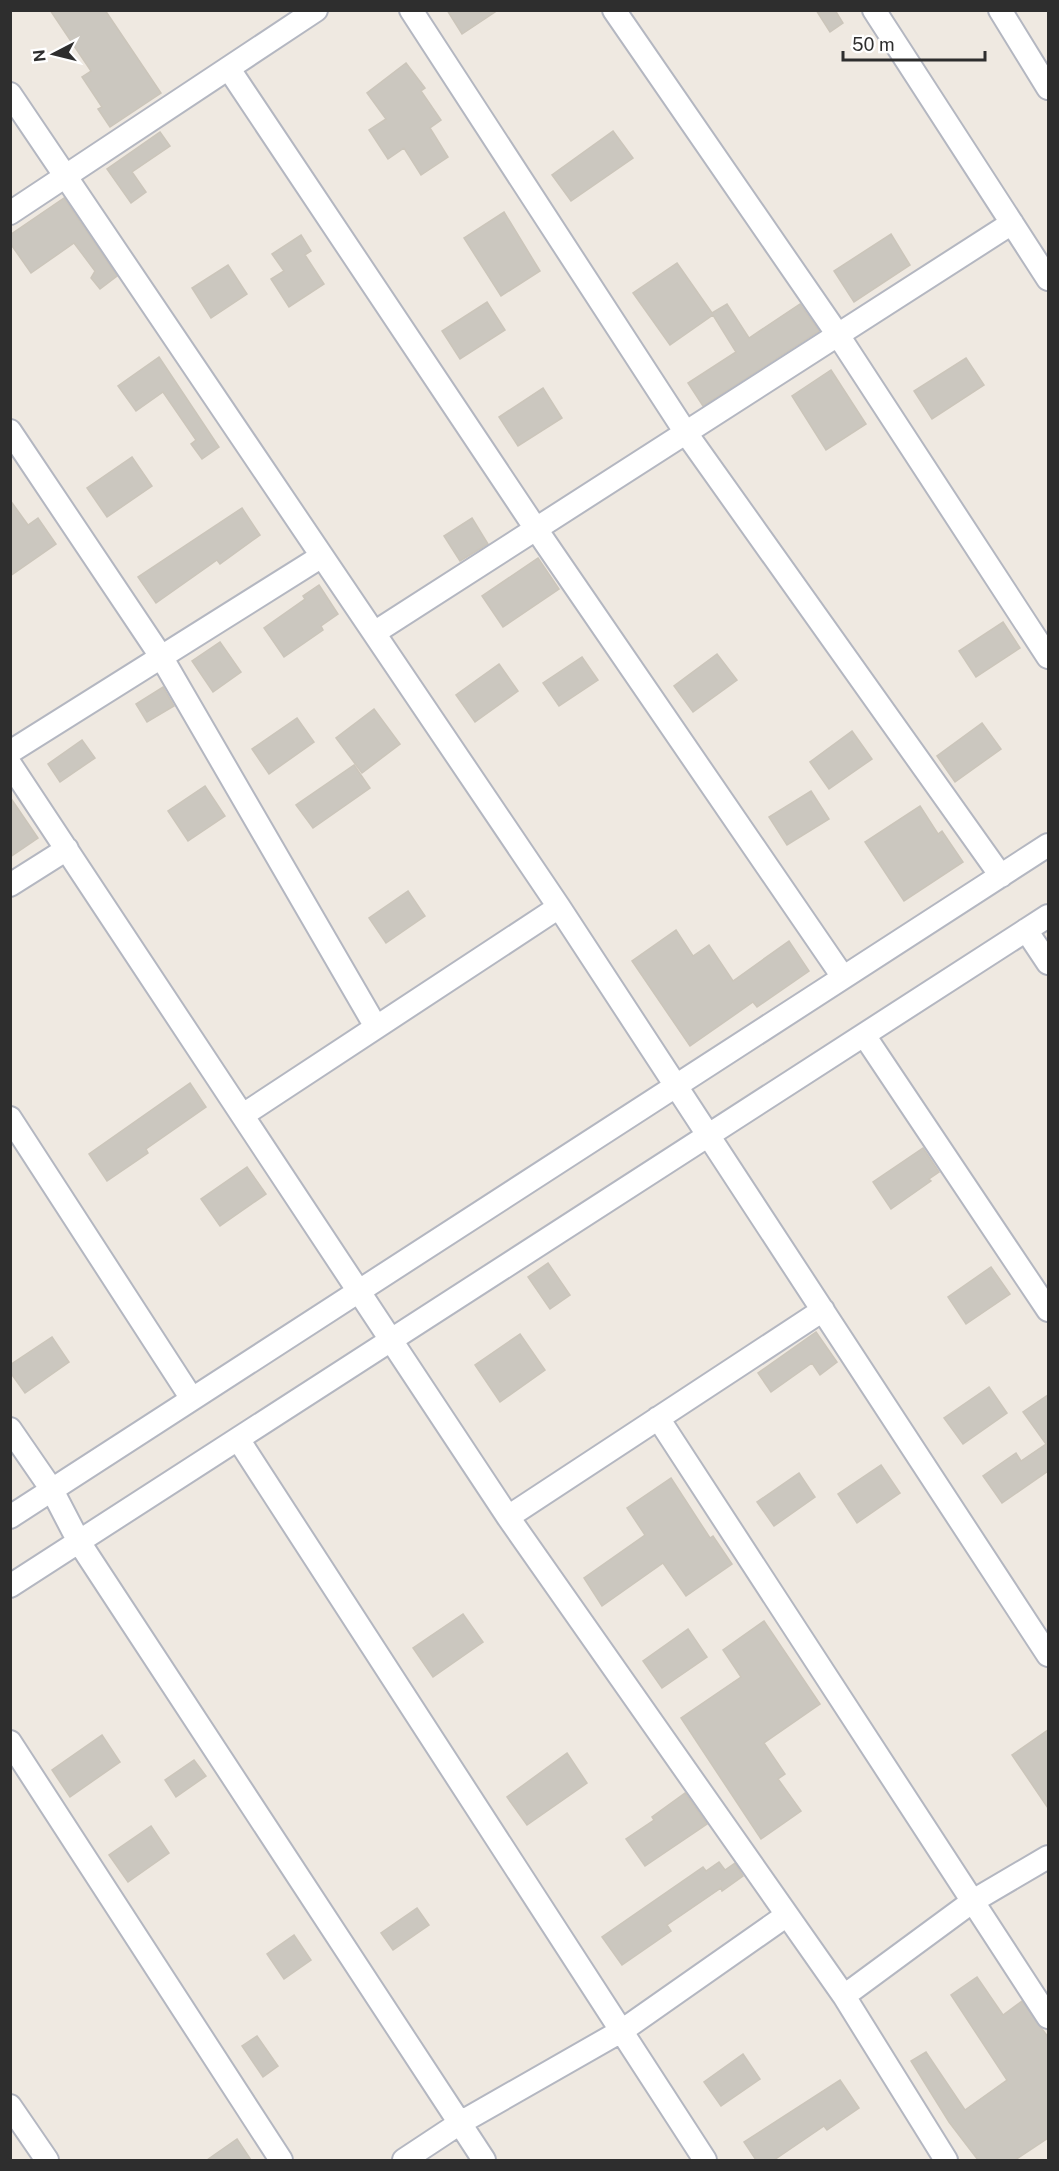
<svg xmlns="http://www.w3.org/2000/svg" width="1059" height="2171" font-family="'Public Sans',sans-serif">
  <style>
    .building { fill: #cbc7bf; stroke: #cbc5ba; stroke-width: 1.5 }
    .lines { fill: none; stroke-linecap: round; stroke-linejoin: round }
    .minor-casing { stroke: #b4b7c1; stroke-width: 26 }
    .minor { stroke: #fff; stroke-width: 22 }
  </style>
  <rect width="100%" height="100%" fill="#efe9e1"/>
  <!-- building -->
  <path class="building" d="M50,10H105L161,93L110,127L98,109L102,107L82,77L91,71Z
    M447,10H498L462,34Z
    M816,10H835L843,23L830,32Z
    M406,63L425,88L421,91L441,120L430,128L448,157L421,175L404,148L388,159L369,130L386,119L367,93Z
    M613,131L633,158L571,201L552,175Z
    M160,132L170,146L132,172L146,192L131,203L107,169Z
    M64,198L117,276L100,289L91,278L95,271L74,243L31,273L10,243V235Z
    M504,212L540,271L501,296L464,238Z
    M891,234L910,265L854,302L834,271Z
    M301,235L311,251L305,255L324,284L289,307L271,279L284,271L272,254Z
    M677,263L712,313L727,304L749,338L800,304L819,331L703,406L688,383L736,352L713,315L670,345L633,293Z
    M228,265L247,294L211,318L192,288Z
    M487,302L505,330L460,359L442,331Z
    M159,357L219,447L202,459L191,444L196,440L163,392L136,411L118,386Z
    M966,358L984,385L932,419L914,391Z
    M831,370L866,424L826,450L792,396Z
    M543,388L562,418L518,446L499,417Z
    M132,457L152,486L107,517L87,488Z
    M10,500L28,525L38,518L56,544L10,576Z
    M242,508L260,535L220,564L217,560L156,603L138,577Z
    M472,518L488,544L460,561L444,536Z
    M538,558L559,589L503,627L482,596Z
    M319,585L338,614L321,626L323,630L284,657L264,628L305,599L303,596Z
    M1003,622L1020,648L976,677L959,651Z
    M220,642L241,672L213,692L192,661Z
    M717,654L737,680L693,712L674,686Z
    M582,657L598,680L559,706L543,683Z
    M499,664L518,691L475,722L456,695Z
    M163,687L174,706L147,722L136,704Z
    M374,709L400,744L362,773L336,738Z
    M297,718L314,742L269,774L252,749Z
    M982,723L1001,749L955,782L937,756Z
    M852,731L872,759L829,789L810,762Z
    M82,740L95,758L60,782L48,764Z
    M354,765L370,788L313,828L296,805Z
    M205,786L225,816L188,841L168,811Z
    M811,791L829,819L787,845L769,817Z
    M10,797L38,838L10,857Z
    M920,806L938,834L942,831L963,862L904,901L865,842Z
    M408,891L425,916L386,943L369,918Z
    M676,930L693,956L709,945L733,981L789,941L809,971L757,1007L753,1002L690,1046L632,961Z
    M190,1083L206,1107L146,1149L148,1153L107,1181L89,1154Z
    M923,1148L939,1172L929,1179L931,1181L891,1209L873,1182Z
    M247,1167L266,1194L220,1226L201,1199Z
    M548,1263L570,1295L550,1309L528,1277Z
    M991,1267L1010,1294L966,1324L948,1297Z
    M816,1332L837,1362L820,1375L812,1363L771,1392L758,1373Z
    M520,1334L545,1370L500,1402L475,1365Z
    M52,1337L69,1362L25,1393L10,1372V1365Z
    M989,1387L1007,1413L963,1444L944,1418Z
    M1048,1395V1471L1002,1503L983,1476L1016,1453L1021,1461L1046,1444L1023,1412Z
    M881,1465L900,1493L857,1523L838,1494Z
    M799,1473L815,1497L774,1526L757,1502Z
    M671,1478L710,1538L713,1536L732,1564L686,1596L663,1563L602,1606L584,1578L645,1535L627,1508Z
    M463,1614L483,1642L433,1677L413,1648Z
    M764,1621L820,1704L764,1743L785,1774L778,1779L801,1811L761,1839L681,1718L741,1677L723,1650Z
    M688,1629L707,1657L662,1688L643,1661Z
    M1048,1730V1808L1012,1755Z
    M102,1735L120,1762L70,1797L52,1770Z
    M567,1753L587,1783L527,1825L507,1797Z
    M194,1760L206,1776L176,1797L165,1780Z
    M685,1793L707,1824L645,1866L626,1839L654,1820L652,1817Z
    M151,1826L169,1853L128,1882L109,1855Z
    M719,1862L725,1870L735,1863L743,1876L722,1891L721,1888L667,1925L671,1931L622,1965L602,1937L703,1867L706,1871Z
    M417,1908L429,1925L393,1950L381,1933Z
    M294,1935L311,1960L284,1979L267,1954Z
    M977,1977L1003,2015L1022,2001L1048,2037V2138L1015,2160H978L949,2122L911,2061L926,2052L965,2110L1007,2080L951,1995Z
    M257,2036L278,2066L263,2077L242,2046Z
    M743,2054L760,2079L721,2106L704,2082Z
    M840,2080L859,2108L827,2130L824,2126L774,2160H756L744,2142Z
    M237,2139L251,2160H207Z"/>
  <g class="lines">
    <!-- minor casing -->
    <g class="minor-casing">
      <path id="minor" d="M411,10L686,433L1001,876
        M614,10L838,335L1048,657
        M874,10L1048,279
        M1000,10L1048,88
        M229,69L536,529L843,977
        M10,94L559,907L1048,1655
        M10,213L316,10
        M10,431L162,658L376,1027
        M374,633L1012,223
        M10,752L322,556
        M10,764L508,1517L844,1996L946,2160
        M10,885L67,849
        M1026,930L1048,963
        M864,1035L1048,1310
        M243,1115L559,907
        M10,1118L192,1399
        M658,1418L1048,2017
        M10,1429L52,1490L79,1542L484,2160
        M238,1439L705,2160
        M10,1517L1048,845
        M508,1517L823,1310
        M10,1586L1048,916
        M10,1742L281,2160
        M844,1996L973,1901L1048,1857
        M10,2106L47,2160
        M404,2160L460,2123L623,2030L787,1915"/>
    </g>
    <!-- minor -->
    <use href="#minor" class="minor"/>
  </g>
  <!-- border -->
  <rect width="1059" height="2171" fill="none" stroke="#2e2e2e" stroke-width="24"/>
  <!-- north arrow -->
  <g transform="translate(54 54) rotate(263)" stroke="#ffffff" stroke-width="4.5" paint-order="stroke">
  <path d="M0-4.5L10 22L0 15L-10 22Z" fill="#2e2e2e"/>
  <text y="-9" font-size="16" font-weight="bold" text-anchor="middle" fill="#2e2e2e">N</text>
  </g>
  <!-- scale -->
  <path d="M843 51v9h142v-9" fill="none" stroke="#2e2e2e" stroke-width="3"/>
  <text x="852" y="51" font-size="18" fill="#2e2e2e" stroke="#ffffff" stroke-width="4.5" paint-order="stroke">50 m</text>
</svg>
